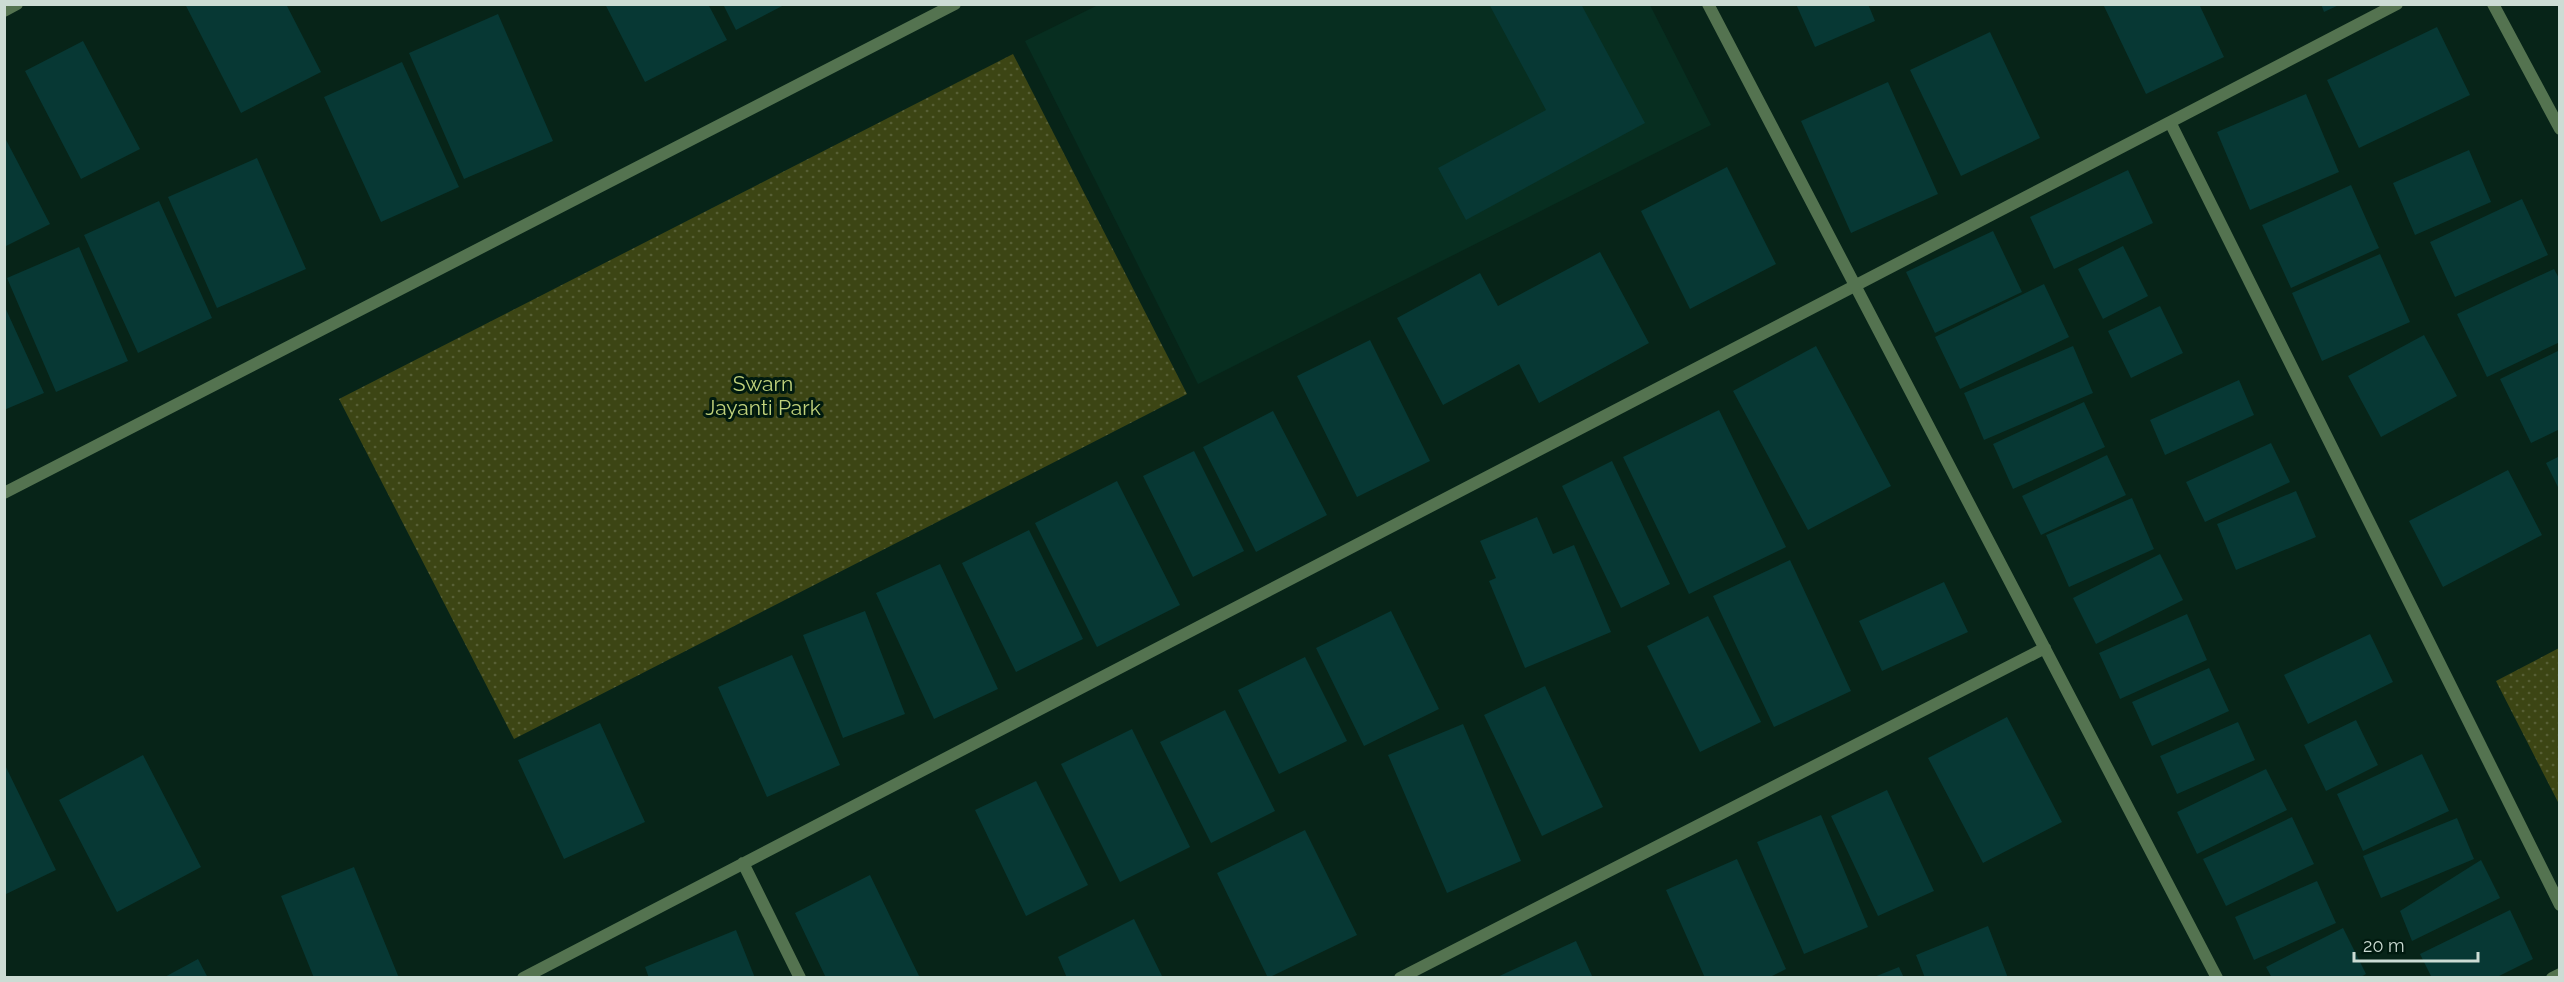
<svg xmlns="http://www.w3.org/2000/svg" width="2564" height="982" font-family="Raleway,sans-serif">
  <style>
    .built { fill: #072e20 }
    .park { fill: url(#park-dots) }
    .building { fill: #073834 }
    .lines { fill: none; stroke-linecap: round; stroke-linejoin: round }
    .minor { stroke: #547350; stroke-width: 12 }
    .labels { text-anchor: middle; stroke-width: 6; stroke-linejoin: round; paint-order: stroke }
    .park-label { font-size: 21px; fill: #c0d27b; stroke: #001a0f }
  </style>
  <defs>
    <pattern id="park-dots" width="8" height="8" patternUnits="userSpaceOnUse" patternTransform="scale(1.5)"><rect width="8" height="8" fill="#3c4514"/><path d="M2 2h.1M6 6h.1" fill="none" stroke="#575f35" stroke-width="1.8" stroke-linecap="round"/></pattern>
  </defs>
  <rect width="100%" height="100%" fill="#072418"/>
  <!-- built -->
  <path class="built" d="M1098,5H1650L1711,125L1198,384L1025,41Z"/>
  <!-- park -->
  <path class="park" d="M1013,54L1187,394L514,739L339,399Z
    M2559,648V804L2496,681Z"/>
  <!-- building -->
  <path class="building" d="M185,4H286L321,72L241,113Z
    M605,4H708L727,40L645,82Z
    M723,4H786L736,30Z
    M1489,4H1581L1645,123L1466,220L1438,168L1546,110Z
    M1796,4H1868L1875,21L1815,47Z
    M2103,4H2199L2224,57L2146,94Z
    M2321,4H2341L2324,12Z
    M498,14L553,141L464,179L409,53Z
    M2437,27L2470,95L2359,148L2327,80Z
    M1990,32L2040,138L1961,176L1910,70Z
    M83,41L140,149L81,179L25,71Z
    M402,62L459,187L381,222L324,97Z
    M1888,82L1938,194L1851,233L1801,121Z
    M2306,94L2339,172L2250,210L2217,132Z
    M4,136L50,224L4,247Z
    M2469,150L2491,202L2415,235L2393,183Z
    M257,158L306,269L217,308L168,197Z
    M1727,167L1776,264L1690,309L1641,211Z
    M2128,170L2153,223L2054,269L2030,217Z
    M2351,185L2379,248L2291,288L2262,225Z
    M2522,199L2548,255L2455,297L2430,242Z
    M159,201L212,318L138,353L84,235Z
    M1993,231L2022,292L1935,333L1906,272Z
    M2123,246L2148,296L2103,319L2078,269Z
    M79,247L128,361L56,392L7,278Z
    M1600,252L1649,343L1539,403L1519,364L1443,405L1397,318L1480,273L1498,306Z
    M2380,254L2410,322L2322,361L2292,293Z
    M2554,269L2560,280V342L2487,377L2457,314Z
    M2044,284L2069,337L1960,389L1935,337Z
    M4,305L44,393L4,410Z
    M2160,306L2183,353L2131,378L2108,331Z
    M2424,335L2457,396L2381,437L2348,376Z
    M1370,340L1430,461L1357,497L1297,376Z
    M1816,346L1891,486L1808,530L1733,391Z
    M2073,346L2093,393L1984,440L1964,393Z
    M2560,350V429L2531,443L2500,379Z
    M2239,380L2254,415L2165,455L2150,420Z
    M2084,402L2105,447L2013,489L1993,444Z
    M1719,410L1786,547L1689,594L1623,457Z
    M1273,411L1327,515L1256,552L1203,447Z
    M2271,443L2290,482L2205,522L2186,482Z
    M1194,451L1244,551L1193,577L1143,476Z
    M2107,455L2126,495L2041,535L2022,496Z
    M2560,456V491L2546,463Z
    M1612,461L1670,584L1621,608L1562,486Z
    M2508,470L2542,535L2443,587L2409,521Z
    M1117,481L1180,605L1097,647L1035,523Z
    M2296,491L2316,537L2236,570L2217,524Z
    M2132,498L2154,549L2069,587L2046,535Z
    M1537,517L1553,554L1574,545L1611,632L1525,668L1489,581L1496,578L1480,541Z
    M1029,530L1083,639L1016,672L962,563Z
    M2160,554L2183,600L2096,644L2073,598Z
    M1790,560L1851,691L1774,727L1713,596Z
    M940,564L998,689L934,719L876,593Z
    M1944,582L1968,632L1882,671L1859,621Z
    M865,611L905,714L843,738L803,635Z
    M1391,611L1439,709L1364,746L1316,648Z
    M2187,614L2207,660L2120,699L2099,653Z
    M1708,616L1761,722L1700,752L1647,646Z
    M2370,634L2393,682L2308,724L2284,675Z
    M792,655L840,765L767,797L718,687Z
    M1305,657L1347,741L1279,774L1238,690Z
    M2209,668L2229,711L2152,746L2132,702Z
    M1545,686L1603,807L1542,836L1484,715Z
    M1225,710L1275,811L1211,843L1160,742Z
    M2007,717L2062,822L1983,863L1928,758Z
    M2356,720L2378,765L2326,791L2304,745Z
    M2238,722L2255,760L2177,794L2160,756Z
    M600,723L645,822L564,859L518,760Z
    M1463,724L1521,861L1447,893L1388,755Z
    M1132,729L1190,847L1120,882L1061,764Z
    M2422,754L2449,811L2363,851L2337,794Z
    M143,755L201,867L117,912L59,800Z
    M4,763L56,870L4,895Z
    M2266,769L2287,810L2197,854L2177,812Z
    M1036,781L1088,885L1026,916L975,810Z
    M1887,790L1934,891L1878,916L1831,816Z
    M1821,815L1868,927L1804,954L1757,842Z
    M2292,817L2314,864L2226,906L2203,859Z
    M2457,818L2474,859L2381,898L2363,856Z
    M1305,830L1357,935L1268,978L1217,873Z
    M1737,859L1786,969L1768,978H1705L1666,890Z
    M2481,860L2500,898L2412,941L2400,911Z
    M354,867L399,978H314L281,896Z
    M870,875L920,978H826L795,913Z
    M2317,881L2336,923L2254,960L2235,917Z
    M2510,910L2533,959L2495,978H2432L2420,954Z
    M1134,919L1163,978H1067L1058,957Z
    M1988,926L2008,978H1925L1916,955Z
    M2343,928L2366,974L2359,978H2272L2266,967Z
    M736,930L755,978H649L645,967Z
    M1576,941L1593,978H1495Z
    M198,959L208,978H163Z
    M1899,967L1904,978H1874V977Z"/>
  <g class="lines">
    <!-- minor -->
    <path class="minor" d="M1708,4L2217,978
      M2493,4L2560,129
      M4,11L17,4
      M2170,122L2560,905
      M4,493L955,4
      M743,863L800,978
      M523,978L2397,4
      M1400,978L2045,648
      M2552,978L2560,974"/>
  </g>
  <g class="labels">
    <!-- park labels -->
    <g class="park-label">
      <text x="763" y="391">Swarn<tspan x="763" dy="24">Jayanti Park</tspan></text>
    </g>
  </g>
  <!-- border -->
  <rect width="2564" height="982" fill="none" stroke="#ccdcd4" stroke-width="12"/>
  <!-- scale -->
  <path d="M2354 952v9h124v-9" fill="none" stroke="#ccdcd4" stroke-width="3"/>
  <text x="2363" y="952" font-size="18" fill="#ccdcd4" stroke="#001a0f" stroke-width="4.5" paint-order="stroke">20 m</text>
</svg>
